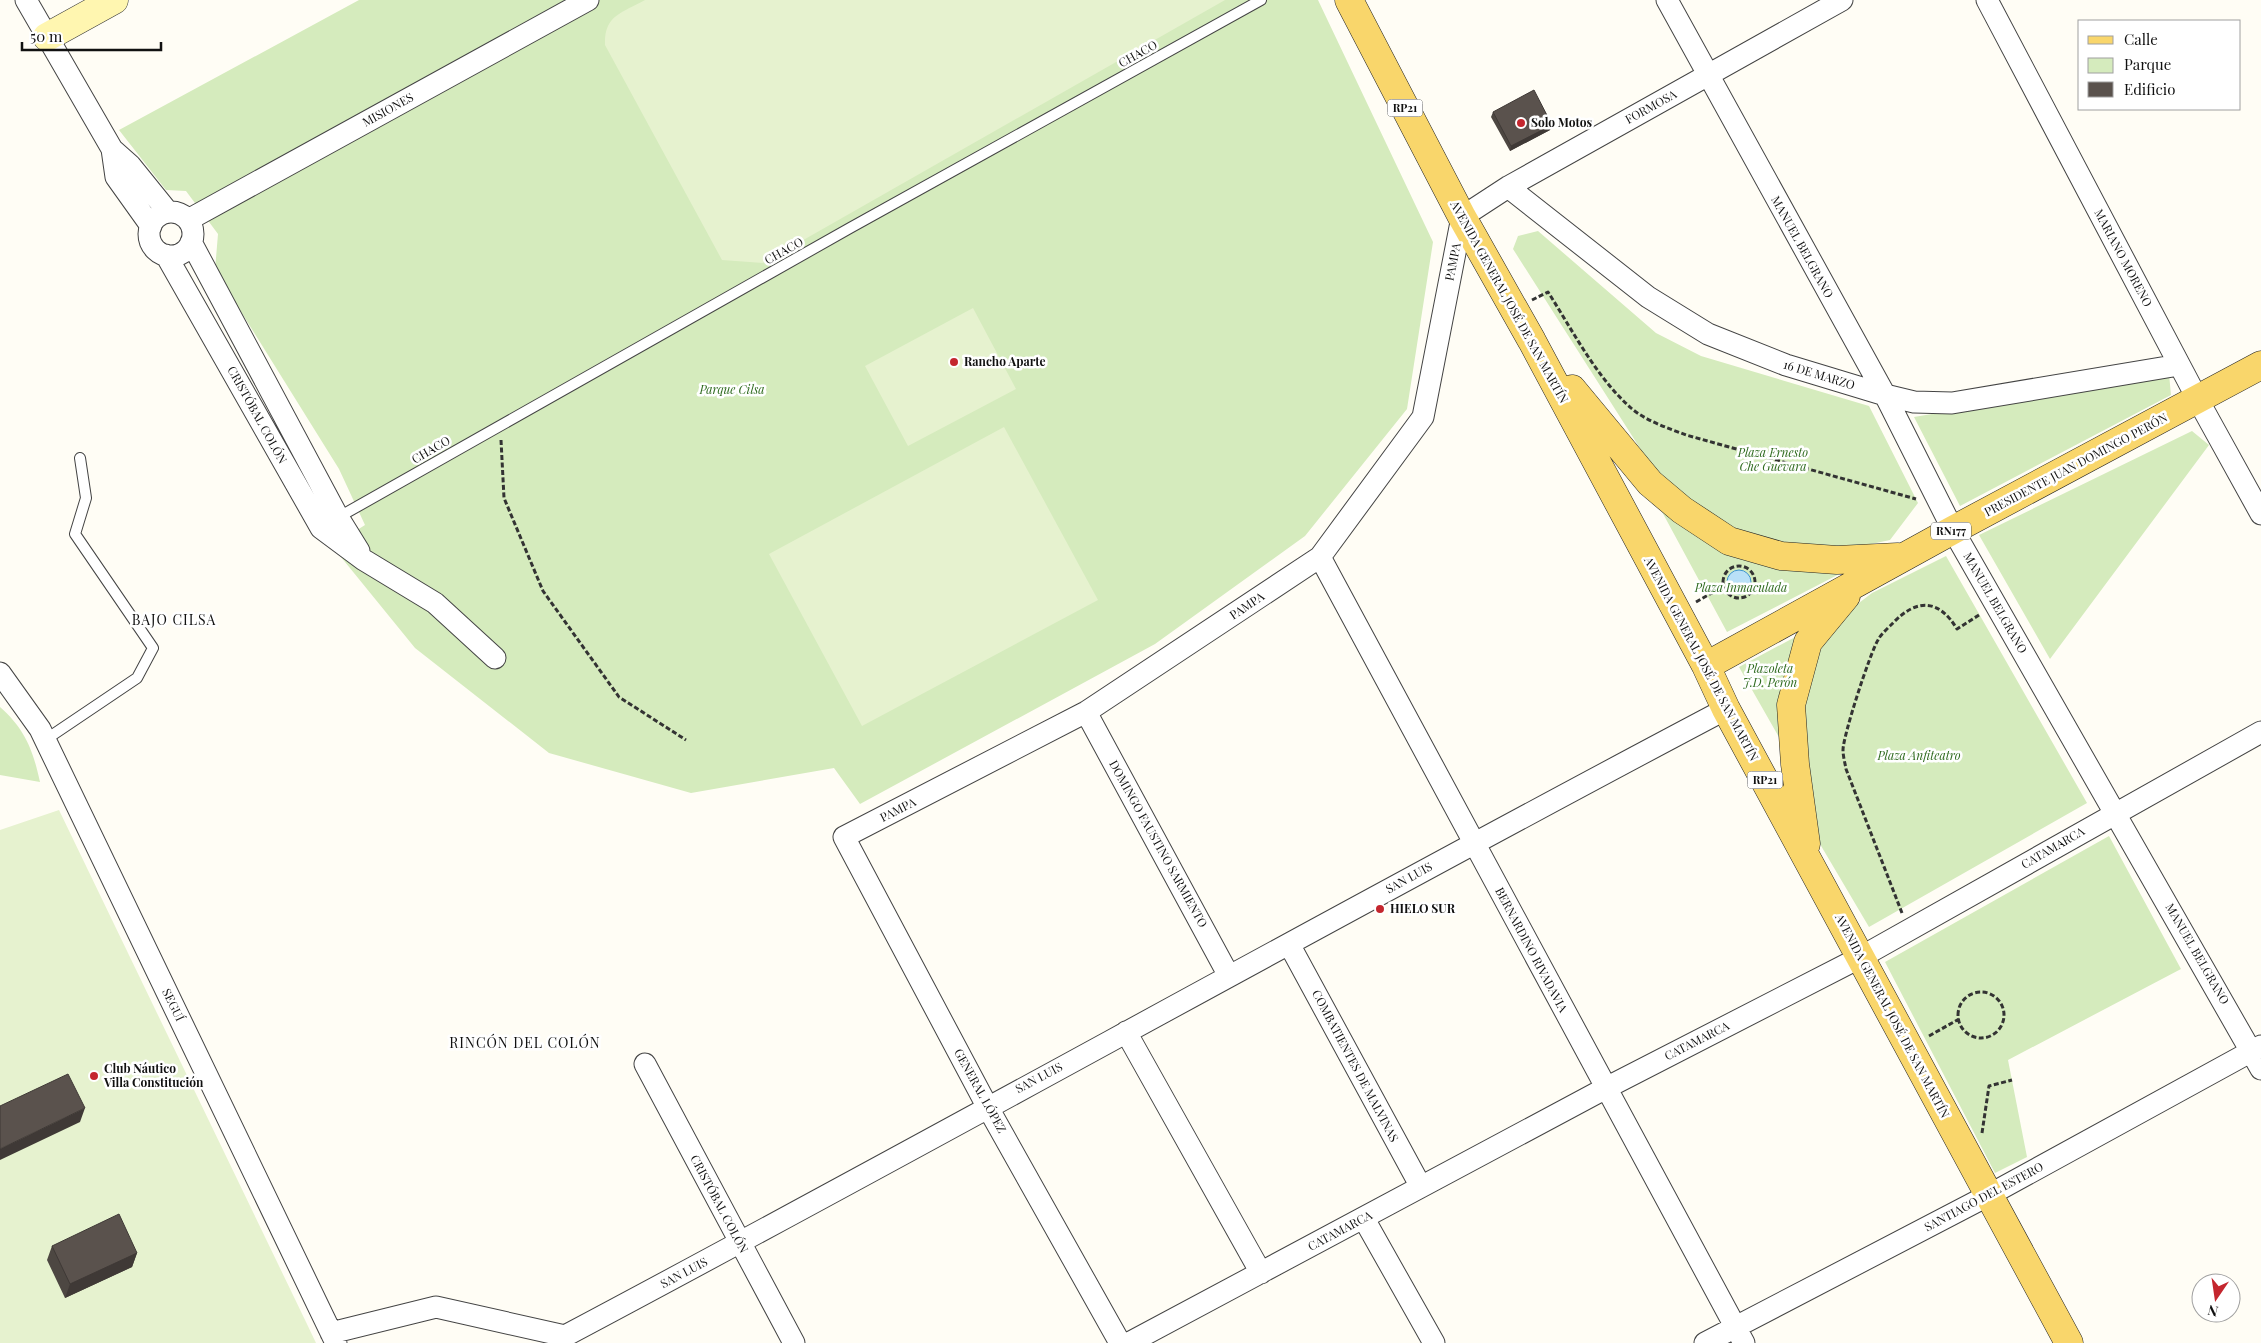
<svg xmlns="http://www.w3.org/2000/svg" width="2261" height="1343" font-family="'Playfair Display',serif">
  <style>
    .green { fill: #d5ebbd }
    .pitch { fill: #e6f2cf }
    .water { fill: #b9e0f7; stroke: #3f96cf }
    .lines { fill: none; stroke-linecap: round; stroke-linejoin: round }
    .lane-casing { stroke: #444; stroke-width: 12 }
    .street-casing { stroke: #444; stroke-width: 23 }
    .secondary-casing { stroke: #333; stroke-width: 29 }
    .primary-casing { stroke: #222; stroke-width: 29 }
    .path { stroke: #333; stroke-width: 3; stroke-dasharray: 5 2.5; stroke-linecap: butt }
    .lane { stroke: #fff; stroke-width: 10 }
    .street { stroke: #fff; stroke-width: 21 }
    .secondary { stroke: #fff6b0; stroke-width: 28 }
    .primary { stroke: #f9d66b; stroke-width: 28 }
    .wall { fill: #4d4742 }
    .shaded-wall { fill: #3f3936 }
    .building { fill: #5a524d; stroke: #3f3936 }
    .poi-dot { fill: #c4262e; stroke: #fff; stroke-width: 2 }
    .labels { text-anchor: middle; stroke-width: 5; stroke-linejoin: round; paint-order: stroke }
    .shield { fill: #fff; stroke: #585858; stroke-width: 1 }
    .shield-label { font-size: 11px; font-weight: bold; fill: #111 }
    .street-label { font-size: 12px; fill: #111; stroke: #fff }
    .poi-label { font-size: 12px; font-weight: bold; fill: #111; stroke: #fff; text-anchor: start }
    .park-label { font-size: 12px; font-style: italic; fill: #2f6b1f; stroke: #fff }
    .neighbourhood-label { font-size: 14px; letter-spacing: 1px; fill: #111; stroke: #fff }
  </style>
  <rect width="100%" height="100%" fill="#fffdf5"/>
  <!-- green -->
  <path class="green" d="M359,0H1318L1433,242L1407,409L1305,536L1155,644L860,804L834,768L691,793L549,753L415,648L332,546L365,525L339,469L215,270L218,234L186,191L166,190L119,130Z
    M1538,231L1656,333L1701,356L1869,406L1918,503L1890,540L1862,546L1828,549L1787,545L1747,536L1683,498L1650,464L1513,249L1518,236Z
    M2169,374L2171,395L1960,506L1914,417Z
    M2192,431L2209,445L2050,659L1979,535Z
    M1654,497L1687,525L1849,569L1727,632Z
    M1946,556L2087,803L1869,927L1804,817L1795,764L1808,642L1872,593Z
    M1812,628L1784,746L1739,667Z
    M0,707C25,729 33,750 40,782L0,775Z
    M2109,836L2181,969L2008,1060L2027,1157L1995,1173L1885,962Z"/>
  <!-- pitch -->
  <path class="pitch" d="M645,0H1225L763,263L722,260L605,45C604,15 622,13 645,0Z
    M973,308L1016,389L908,446L865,366Z
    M1004,427L1098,600L862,726L769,554Z
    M59,810L306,1322L316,1343H0V830Z"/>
  <!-- water -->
  <path class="water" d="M1727 582a12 12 0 1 1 24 0a12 12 0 1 1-24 0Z"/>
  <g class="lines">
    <!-- lane casing -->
    <g class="lane-casing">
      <path id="lane" d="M337,518L850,228L1261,0
        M45,740L137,678L153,648L75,534L86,498L80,458"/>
    </g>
    <!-- street casing -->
    <g class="street-casing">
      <path id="street" d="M26,0L112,149L130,165L168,212
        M1667,0L1885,395L1953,530L2261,1069
        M1987,0L2198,400L2261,514
        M112,149L116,177L151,226
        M1508,187L1648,297L1708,334L1786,365L1885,395L1914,402L1952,403L2179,365
        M149 234a22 22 0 1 1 44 0a22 22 0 1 1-44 0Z
        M188,220L588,0
        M191,242L338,517L359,551
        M166,255L321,528L364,560L435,603L495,658
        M1320,557L1744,1343
        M0,673L40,729L336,1343
        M1086,712L1229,976
        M1289,944L1421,1187
        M1126,1032L1261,1273
        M645,1064L794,1343
        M1364,1219L1434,1343
        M331,1333L436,1307L565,1336C953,1130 1337,914 1726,709
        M1120,1343L987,1106L844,837L1086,712L1320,557L1423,417L1462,217L1508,187L1842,0
        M1129,1343L1606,1088L1861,957L2261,732
        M1705,1343L1989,1195L2261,1046"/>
    </g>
    <!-- secondary casing -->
    <g class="secondary-casing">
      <path id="secondary" d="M47,37L114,0"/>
    </g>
    <!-- primary casing -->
    <g class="primary-casing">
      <path id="primary" d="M1349,0L1462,217L1532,341L1706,666L1726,709L2069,1343
        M1572,389L1650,483L1682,510L1729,541L1781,556L1837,560L1898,557
        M1706,666L1953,530L2261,365
        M1806,844L1795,764L1791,705L1808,642L1846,596"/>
    </g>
    <!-- path -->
    <path class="path" d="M1532,300L1548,292C1573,331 1596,377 1631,408C1646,421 1668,428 1686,435L1916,499
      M501,440L504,498L543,591L619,697L686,740
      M1723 582a16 16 0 1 1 32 0a16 16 0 1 1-32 0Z
      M1696,602L1724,586
      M1902,913L1846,769C1845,763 1843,756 1843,750C1843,736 1870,653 1878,640C1881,634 1888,628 1893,623C1917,598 1939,599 1957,629L1979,615
      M1958 1015a23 23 0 1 1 46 0a23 23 0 1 1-46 0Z
      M1929,1036L1959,1019
      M1982,1133L1989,1086L2012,1080"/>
    <!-- lane -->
    <use href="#lane" class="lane"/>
    <!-- street -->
    <use href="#street" class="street"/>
    <!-- secondary -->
    <use href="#secondary" class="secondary"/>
    <!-- primary -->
    <use href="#primary" class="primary"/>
  </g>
  <!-- wall -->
  <path class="wall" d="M1493,112L1552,125L1550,130L1510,151L1491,117Z
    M52,1246L137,1253L132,1267L65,1298L47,1260Z"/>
  <!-- shaded-wall -->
  <path class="shaded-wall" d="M1552,125L1550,130L1510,151L1511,146Z
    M85,1108L80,1122L0,1160V1149Z
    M137,1253L132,1267L65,1298L70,1284Z"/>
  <!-- building -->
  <path class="building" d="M1534,90L1552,125L1511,146L1493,112Z
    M68,1074L85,1108L0,1149V1106Z
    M119,1214L137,1253L70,1284L52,1246Z"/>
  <!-- markers -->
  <g class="poi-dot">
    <circle cx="1521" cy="123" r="5"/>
    <circle cx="954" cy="362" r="5"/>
    <circle cx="1380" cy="909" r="5"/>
    <circle cx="94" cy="1076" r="5"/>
  </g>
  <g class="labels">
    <!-- shield labels -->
    <g class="shield">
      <rect x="1387.5" y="99.5" width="35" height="17" rx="4"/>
      <rect x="1931" y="522.5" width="40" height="17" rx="4"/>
      <rect x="1747.5" y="771.5" width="35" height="17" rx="4"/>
    </g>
    <g class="shield-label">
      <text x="1405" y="112">RP21</text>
      <text x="1951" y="535">RN177</text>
      <text x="1765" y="784">RP21</text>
    </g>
    <!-- street labels -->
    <g class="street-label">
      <text transform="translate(1138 54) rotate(-29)" y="4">CHACO</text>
      <text transform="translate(1651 107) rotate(-29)" y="4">FORMOSA</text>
      <text transform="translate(388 110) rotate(-29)" y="4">MISIONES</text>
      <text transform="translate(1802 247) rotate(61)" y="4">MANUEL BELGRANO</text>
      <text transform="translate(784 251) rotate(-29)" y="4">CHACO</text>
      <text transform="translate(2123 258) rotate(62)" y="4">MARIANO MORENO</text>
      <text transform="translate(1453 262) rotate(-79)" y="4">PAMPA</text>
      <text transform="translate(1509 302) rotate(61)" y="4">AVENIDA GENERAL JOSÉ DE SAN MARTÍN</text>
      <text transform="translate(1819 375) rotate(17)" y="4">16 DE MARZO</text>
      <text transform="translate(257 415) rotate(61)" y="4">CRISTÓBAL COLÓN</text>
      <text transform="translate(431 450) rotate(-30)" y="4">CHACO</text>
      <text transform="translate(2076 465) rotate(-28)" y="4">PRESIDENTE JUAN DOMINGO PERÓN</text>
      <text transform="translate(1995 603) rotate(60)" y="4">MANUEL BELGRANO</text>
      <text transform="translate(1247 606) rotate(-34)" y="4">PAMPA</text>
      <text transform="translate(1701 659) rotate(62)" y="4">AVENIDA GENERAL JOSÉ DE SAN MARTÍN</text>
      <text transform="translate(898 810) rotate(-27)" y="4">PAMPA</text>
      <text transform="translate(1158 844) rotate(61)" y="4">DOMINGO FAUSTINO SARMIENTO</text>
      <text transform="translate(2053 848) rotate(-30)" y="4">CATAMARCA</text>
      <text transform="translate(1409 878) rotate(-29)" y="4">SAN LUIS</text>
      <text transform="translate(1531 950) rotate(62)" y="4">BERNARDINO RIVADAVIA</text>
      <text transform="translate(2197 954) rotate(60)" y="4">MANUEL BELGRANO</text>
      <text transform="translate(173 1005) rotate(64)" y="4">SEGUÍ</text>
      <text transform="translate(1892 1016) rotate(62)" y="4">AVENIDA GENERAL JOSÉ DE SAN MARTÍN</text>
      <text transform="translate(1697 1041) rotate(-27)" y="4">CATAMARCA</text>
      <text transform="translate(1355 1066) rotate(62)" y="4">COMBATIENTES DE MALVINAS</text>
      <text transform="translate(1039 1078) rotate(-28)" y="4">SAN LUIS</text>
      <text transform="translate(980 1091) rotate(61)" y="4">GENERAL LÓPEZ</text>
      <text transform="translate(1984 1197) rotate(-28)" y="4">SANTIAGO DEL ESTERO</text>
      <text transform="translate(719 1204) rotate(62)" y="4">CRISTÓBAL COLÓN</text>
      <text transform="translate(1340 1231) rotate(-28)" y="4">CATAMARCA</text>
      <text transform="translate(684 1273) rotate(-28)" y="4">SAN LUIS</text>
    </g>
    <!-- poi labels -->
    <g class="poi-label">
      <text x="1531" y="127">Solo Motos</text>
      <text x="964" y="366">Rancho Aparte</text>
      <text x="1390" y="913">HIELO SUR</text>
      <text x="104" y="1073">Club Náutico<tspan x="104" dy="14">Villa Constitución</tspan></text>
    </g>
    <!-- park labels -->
    <g class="park-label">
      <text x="732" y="394">Parque Cilsa</text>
      <text x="1773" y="457">Plaza Ernesto<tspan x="1773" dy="14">Che Guevara</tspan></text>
      <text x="1741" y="592">Plaza Inmaculada</text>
      <text x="1770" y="673">Plazoleta<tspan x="1770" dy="14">J.D. Perón</tspan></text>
      <text x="1919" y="760">Plaza Anfiteatro</text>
    </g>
    <!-- neighbourhood labels -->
    <g class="neighbourhood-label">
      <text x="174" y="625">BAJO CILSA</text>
      <text x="525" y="1048">RINCÓN DEL COLÓN</text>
    </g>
  </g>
  <!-- legend -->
  <rect x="2078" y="20" width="162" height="90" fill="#ffffff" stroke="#a0a0a0"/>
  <rect x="2088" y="36" width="25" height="8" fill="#f9d66b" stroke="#a0a0a0"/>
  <text x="2124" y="45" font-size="15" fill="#111111">Calle</text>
  <rect x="2088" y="58" width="25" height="15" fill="#d5ebbd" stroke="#a0a0a0"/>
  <text x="2124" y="70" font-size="15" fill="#111111">Parque</text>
  <rect x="2088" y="82" width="25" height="15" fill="#5a524d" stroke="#a0a0a0"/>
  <text x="2124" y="95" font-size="15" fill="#111111">Edificio</text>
  <!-- north arrow -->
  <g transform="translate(2216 1298) rotate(193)"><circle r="24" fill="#ffffff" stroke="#a0a0a0"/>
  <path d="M0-4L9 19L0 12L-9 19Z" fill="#c4262e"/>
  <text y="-8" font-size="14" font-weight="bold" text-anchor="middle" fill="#111111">N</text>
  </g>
  <!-- scale -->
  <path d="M22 42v8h139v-8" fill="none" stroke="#111111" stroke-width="2.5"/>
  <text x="30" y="42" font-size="15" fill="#111111" stroke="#ffffff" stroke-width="4" paint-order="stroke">50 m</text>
</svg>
